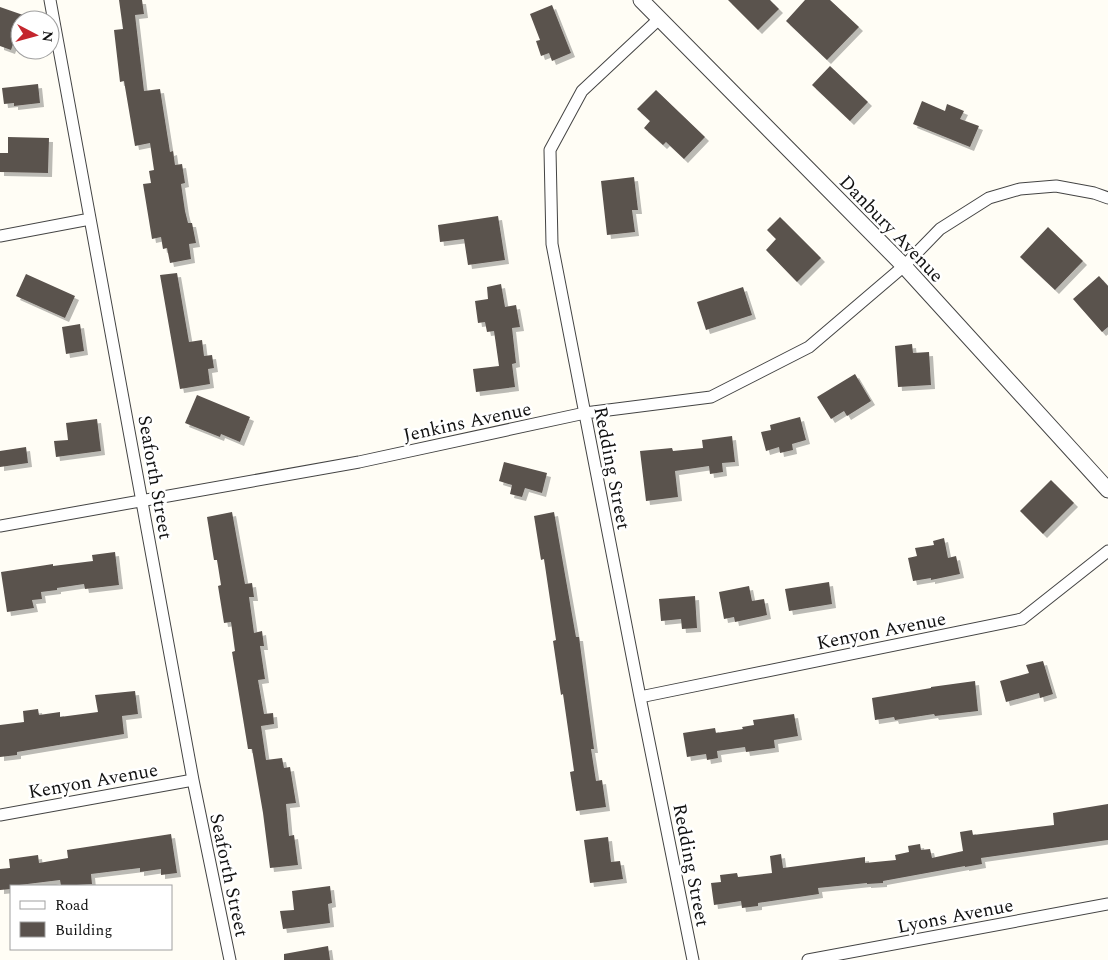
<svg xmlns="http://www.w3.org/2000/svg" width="1108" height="960" font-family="Spectral,serif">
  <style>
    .building { fill: #5a524d; filter: url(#shadow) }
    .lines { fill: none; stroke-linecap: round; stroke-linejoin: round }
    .minor-casing { stroke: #444; stroke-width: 13 }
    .tertiary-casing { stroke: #444; stroke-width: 17 }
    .minor { stroke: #fff; stroke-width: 11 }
    .tertiary { stroke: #fff; stroke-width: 15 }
    .labels { text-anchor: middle; stroke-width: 5; stroke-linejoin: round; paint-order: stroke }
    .street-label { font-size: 19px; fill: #111; stroke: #fff }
  </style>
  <defs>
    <filter id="shadow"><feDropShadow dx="4" dy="4" stdDeviation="0" flood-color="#0004"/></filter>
  </defs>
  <rect width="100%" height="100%" fill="#fffdf5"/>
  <!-- building -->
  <path class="building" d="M119,0H142L144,14L135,15L144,91L160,89L170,152L173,151L175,165L182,164L185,183L181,184L185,211L188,223H192L196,243L189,244L191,259L170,263L167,248L163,249L161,237L152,239L143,184L151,183L149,171L154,170L150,143L135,146L124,81L120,82L114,30L123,29Z
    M728,0H770L779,9L758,30Z
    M805,0H830L859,27L827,60L786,21Z
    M552,5L571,53L552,61L549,53L541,56L536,41L540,40L530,14Z
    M0,7L23,15L11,50L0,46Z
    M830,66L868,102L850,121L812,85Z
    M38,84L40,103L14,106V103L4,104L2,88Z
    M656,90L705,137L684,159L666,142L663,145L644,128L650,121L637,109Z
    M922,101L945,111L947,104L964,111L960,119L979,126L970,147L913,124Z
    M8,137L49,138L48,173L0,172V153H8Z
    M634,177L638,210H632L635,232L607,235L601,181Z
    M498,216L505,260L468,265L464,239L440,242L438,225Z
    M780,217L821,258L797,282L766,250L776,239L767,230Z
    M1048,227L1083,261L1055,290L1020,257Z
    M177,273L189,342L202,340L204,356L212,355L214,368L208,369L210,384L180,389L160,275Z
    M26,274L75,296L65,318L16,296Z
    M1099,276L1108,286V327L1102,332L1073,299Z
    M501,284L505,307L516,305L520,327L512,328L516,363L512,364L515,387L476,392L473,369L499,366L494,331L487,332L485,322L478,323L475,301L488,299L487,287Z
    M743,287L752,315L706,330L697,302Z
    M80,324L84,351L66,354L62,327Z
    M912,344L913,353L929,352L931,385L898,387L895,346Z
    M855,374L871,401L847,416L844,411L831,419L817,397Z
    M197,395L250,417L240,442L221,434L220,437L185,423Z
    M800,417L806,440L792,444L793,450L780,453L779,447L766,451L761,432L771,430L770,425Z
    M97,419L101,451L56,457L54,441L68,440L66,423Z
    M732,436L735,462L722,463L723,472L710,474L709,466L675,471L678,497L646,501L640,451L672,448L673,451L703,448L702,440Z
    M26,447L28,463L0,467V451Z
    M504,462L547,473L542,493L525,488L522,497L510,494L512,485L499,481Z
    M1051,480L1074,503L1043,534L1020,511Z
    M232,512L245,584L252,583L254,597H249L254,633L262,631L264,646H260L265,679L258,680L264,714L273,713L274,724L261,726L266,760L282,758L284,768L290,767L296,803L286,804L289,836L294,835L298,865L270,868L263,813L252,749H248L232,652L235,651L231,622L224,623L218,586L221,585L217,560H214L207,517Z
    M554,512L576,637H579L594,749H591L596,781L602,780L606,807L576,811L570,772L574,771L563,694L561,695L553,641L556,640L544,559L541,560L534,516Z
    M944,538L948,558L956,556L960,574L931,580V578L913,581L908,558L917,556L915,548L934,545L933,541Z
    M115,552L119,585L85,589L84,584L57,588V590L41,592L42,599L32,600L34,608L7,612L1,572L53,564V566L93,561L92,555Z
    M829,582L832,604L789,611L785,589Z
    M749,586L752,601L764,599L767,615L735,622L734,617L724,619L719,592Z
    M695,596L697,628L682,629L681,619L661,621L659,599Z
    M1043,661L1053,694L1040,698L1039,693L1006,702L1000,681L1029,673L1026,665Z
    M975,681L978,711L935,716L934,714L895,720L894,717L875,720L872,698L931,688V687Z
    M135,691L138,714L122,716L124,734L17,752V755L0,757V725L24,722L23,711L38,709L39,715L60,712V717L98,712L95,695Z
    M794,714L798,736L774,740L775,748L746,752L745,747L717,751L718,758L707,760L706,754L687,757L683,733L715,728L716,733L743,729L742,727L754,725L753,720Z
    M1108,804V840L981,858L982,864L965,867V866L883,881V883L867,884V883L818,888L819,894L758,903V906L742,908L741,901L714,905L711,883L721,882L720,875L737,873L738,877L772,873L770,856L781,854L783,868L865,857V863L896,860L895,855L909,852L908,846L920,844L921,850L930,849L932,858L963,851L960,832L972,830L973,835L1054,825L1053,813Z
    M171,834L177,873L161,875V869L140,872V868L91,874L92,884L61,886L60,880L11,886V889L0,890V869L10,868L9,859L38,855L39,863L68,858L67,850Z
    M608,837L611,862L620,861L623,879L590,883L584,840Z
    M330,886L332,903L328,904L330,923L283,929L280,911L294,910L292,891Z
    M328,946L330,960H284V954Z"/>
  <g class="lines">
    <!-- minor casing -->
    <g class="minor-casing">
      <path id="minor" d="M50,0L193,780L230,960
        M659,19L582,91L550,150L552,244L640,697L693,960
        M0,236L90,219
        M0,526L359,462L585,413L711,397L809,347L904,266L940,229L989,198L1020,189L1056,186L1094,193L1108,198
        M640,697L1022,619L1108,551
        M0,815L193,780
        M808,960L1108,904"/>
    </g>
    <!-- tertiary casing -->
    <g class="tertiary-casing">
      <path id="tertiary" d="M641,0L904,266L1108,490"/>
    </g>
    <!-- minor -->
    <use href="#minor" class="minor"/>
    <!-- tertiary -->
    <use href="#tertiary" class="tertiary"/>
  </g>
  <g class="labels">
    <!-- street labels -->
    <g class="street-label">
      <text transform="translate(892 228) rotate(46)" y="7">Danbury Avenue</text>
      <text transform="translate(467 421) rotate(-12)" y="7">Jenkins Avenue</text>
      <text transform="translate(613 468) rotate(79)" y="7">Redding Street</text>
      <text transform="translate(156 477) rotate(80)" y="7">Seaforth Street</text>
      <text transform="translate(881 630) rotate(-11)" y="7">Kenyon Avenue</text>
      <text transform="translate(93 780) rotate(-10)" y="7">Kenyon Avenue</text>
      <text transform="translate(692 865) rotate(79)" y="7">Redding Street</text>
      <text transform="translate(230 875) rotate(78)" y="7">Seaforth Street</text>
      <text transform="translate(955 915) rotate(-11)" y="7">Lyons Avenue</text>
    </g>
  </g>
  <!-- legend -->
  <rect x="10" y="885" width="162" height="65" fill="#ffffff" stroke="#a0a0a0"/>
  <rect x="20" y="901" width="25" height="8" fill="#ffffff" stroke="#a0a0a0"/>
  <text x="55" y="910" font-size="15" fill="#111111">Road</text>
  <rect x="20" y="922" width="25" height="15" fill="#5a524d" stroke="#a0a0a0"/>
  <text x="55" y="935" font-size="15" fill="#111111">Building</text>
  <!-- north arrow -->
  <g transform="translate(35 35) rotate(96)"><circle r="24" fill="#ffffff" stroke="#a0a0a0"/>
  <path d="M0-4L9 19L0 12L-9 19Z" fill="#c4262e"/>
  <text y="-8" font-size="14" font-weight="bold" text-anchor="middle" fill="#111111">N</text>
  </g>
</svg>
